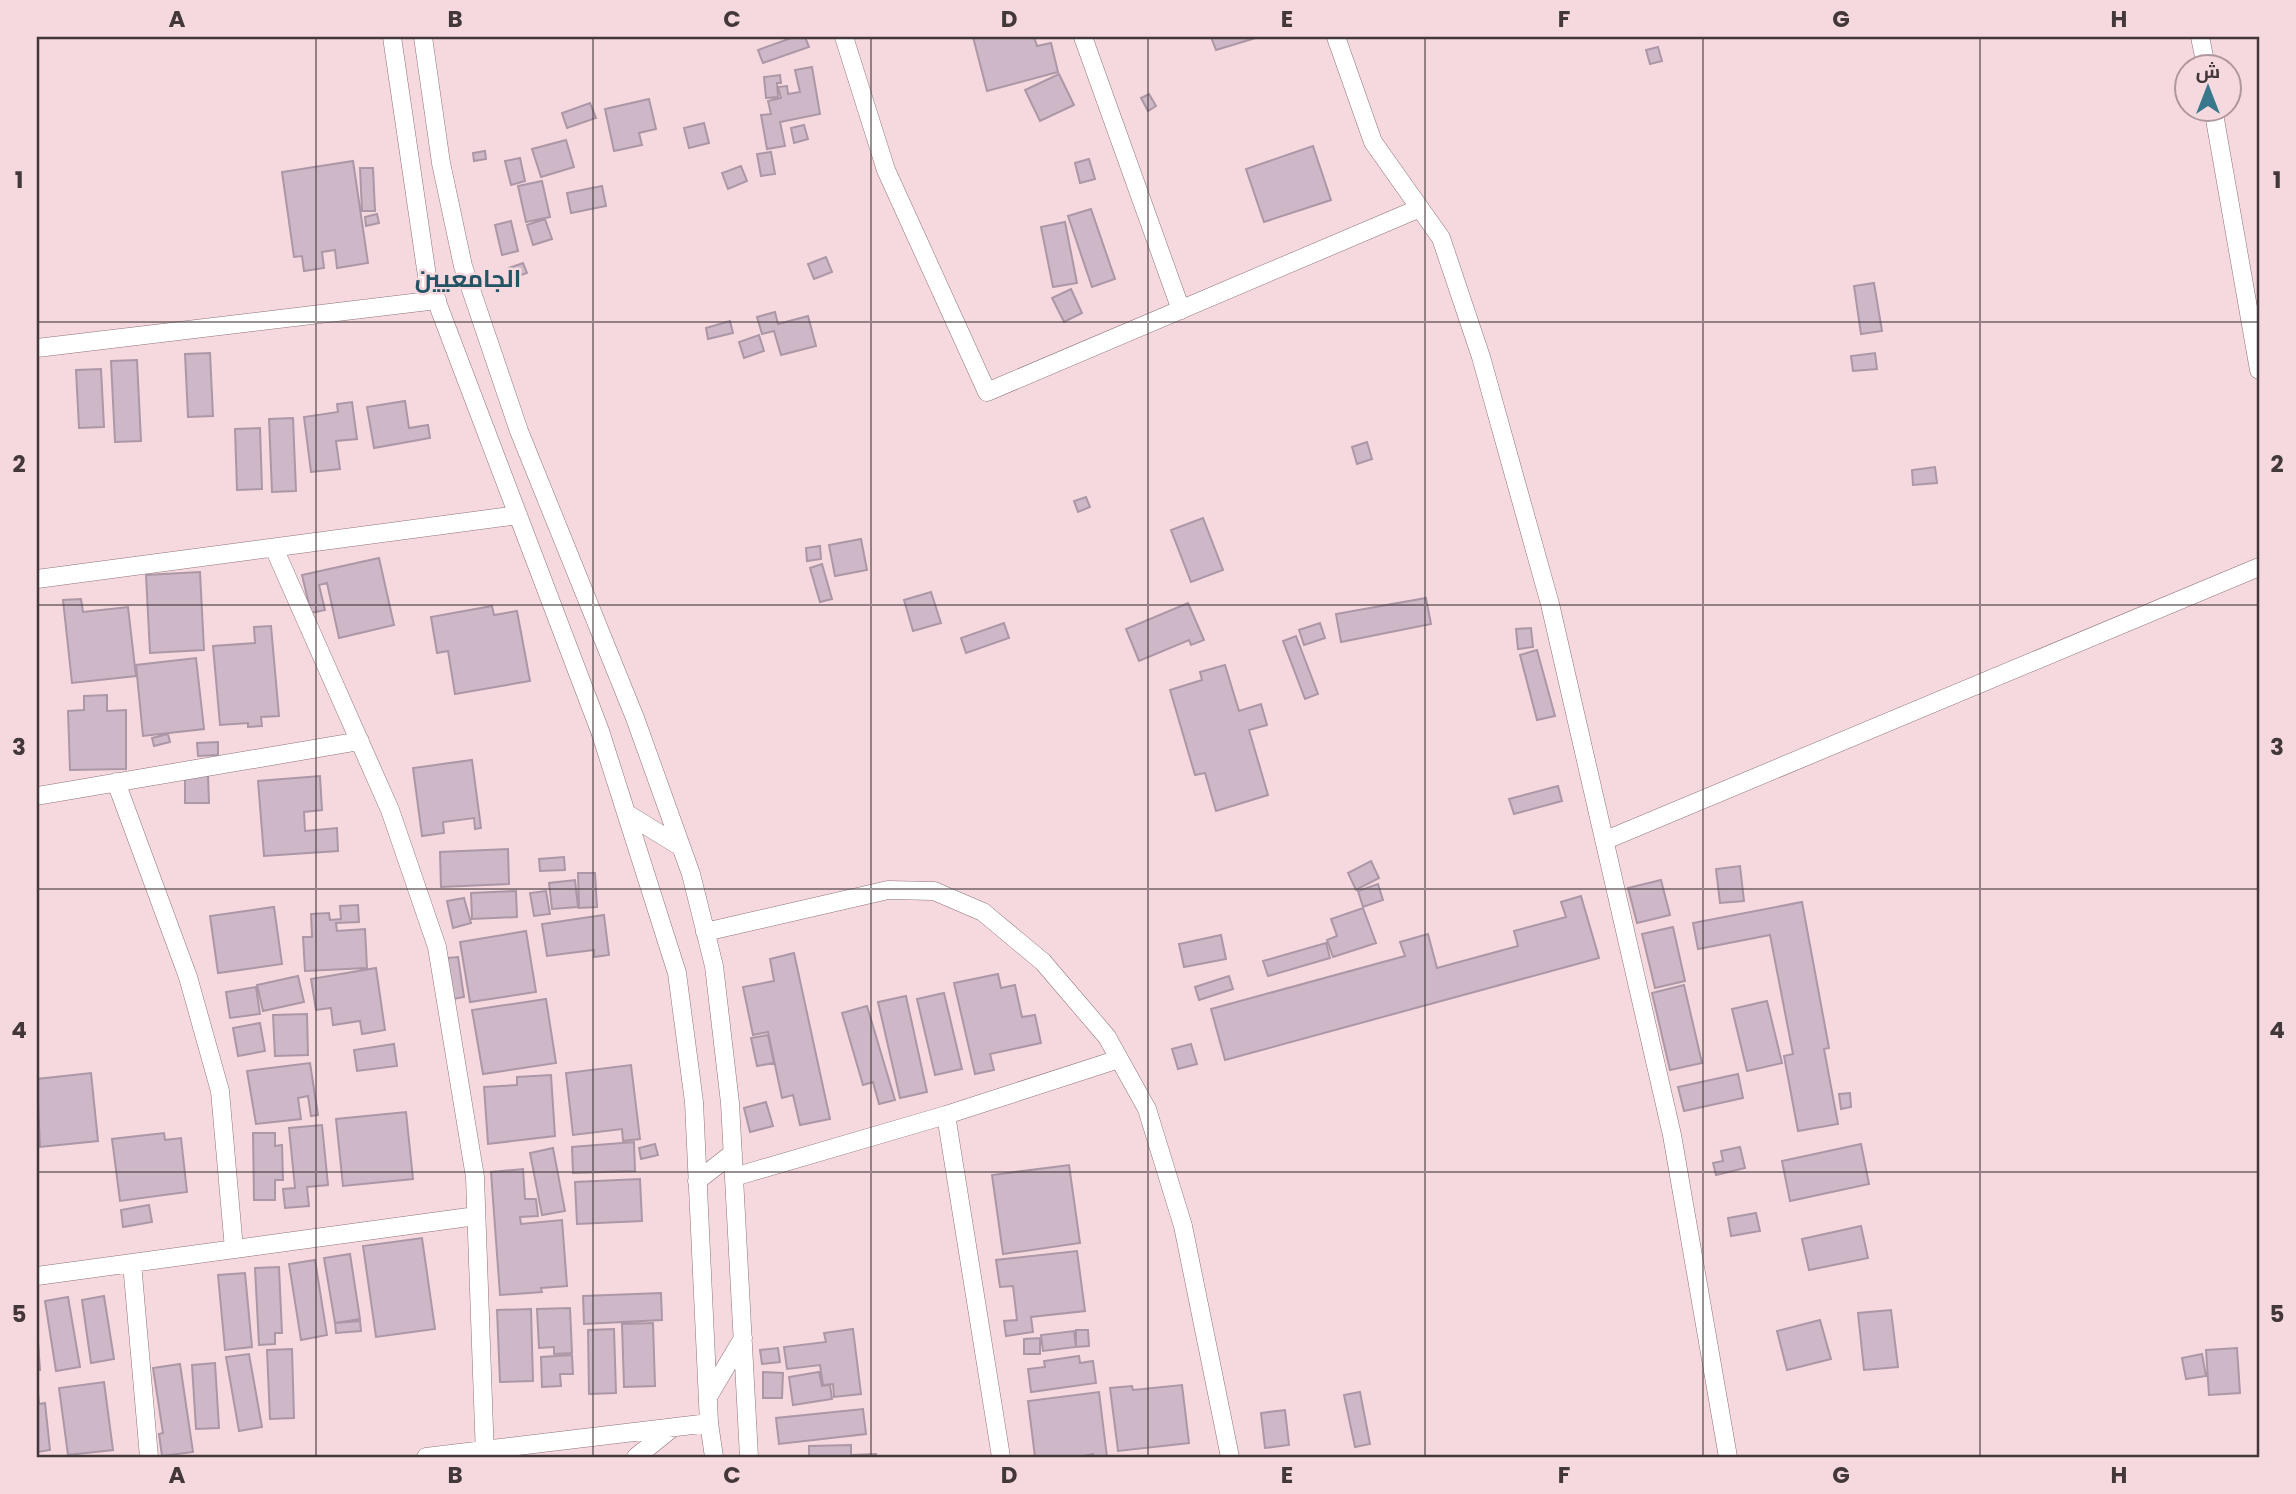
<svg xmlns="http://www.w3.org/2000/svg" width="2296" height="1494" font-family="Poppins,Cairo,sans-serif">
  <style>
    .building { fill: #ceb7c7; stroke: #ac97a6; stroke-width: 2 }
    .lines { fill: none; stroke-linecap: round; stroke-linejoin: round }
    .street-casing { stroke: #8d7379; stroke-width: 19 }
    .street { stroke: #fff; stroke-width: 18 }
    .grid { fill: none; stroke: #423739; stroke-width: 2; stroke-opacity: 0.55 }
    .labels { text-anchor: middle; stroke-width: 5; stroke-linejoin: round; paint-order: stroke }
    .neighbourhood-label { font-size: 24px; font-weight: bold; fill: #225465; stroke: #f6d9df }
    .neatline { fill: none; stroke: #423739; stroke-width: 2.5 }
    .grid-label { font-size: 23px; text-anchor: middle; font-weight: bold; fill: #423739 }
  </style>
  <rect width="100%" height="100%" fill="#f6d9df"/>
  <!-- building -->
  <path class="building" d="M794,37H805L809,47L763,63L758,50Z
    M973,37H1034L1037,46L1051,43L1058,72L987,91Z
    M1211,37H1259L1216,50Z
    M1658,47L1662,61L1650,64L1646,50Z
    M812,67L820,114L780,122L785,146L767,149L761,115L771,114L768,101L781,98L778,87L787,86L788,94L800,92L795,70Z
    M1059,74L1074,105L1040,121L1025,90Z
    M780,75L781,83H777L778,97L766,98L764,77Z
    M1149,94L1156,106L1148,111L1141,98Z
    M649,99L656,129L639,133L642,145L614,151L605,109Z
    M590,103L596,118L567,128L562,113Z
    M704,123L709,143L689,148L684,128Z
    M804,125L808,139L794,143L791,128Z
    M566,140L574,167L541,177L532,149Z
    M1313,146L1331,200L1264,222L1246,169Z
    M485,151L486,159L474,161L473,153Z
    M771,152L775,174L761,176L757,154Z
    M520,158L525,181L511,185L505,161Z
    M1089,159L1095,179L1080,183L1075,163Z
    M353,161L368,263L337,268L335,250L322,252L324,268L304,271L302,256L294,257L282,172Z
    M741,166L747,181L728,189L722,173Z
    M360,168H373L375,211H362Z
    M542,181L550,217L526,222L518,186Z
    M602,186L606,206L571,213L567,193Z
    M1091,209L1115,279L1092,287L1068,216Z
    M377,214L379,223L366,226L365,217Z
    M545,219L552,239L533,245L527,225Z
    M511,221L518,251L502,255L495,225Z
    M1065,222L1077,283L1053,287L1041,227Z
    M826,257L832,272L814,279L808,264Z
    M523,263L527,273L513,278L509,268Z
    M1874,283L1882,331L1861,334L1854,286Z
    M1071,289L1082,313L1064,322L1052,298Z
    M775,312L778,324L808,316L816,346L781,355L774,331L762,334L757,317Z
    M730,321L733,333L708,339L706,328Z
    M759,335L764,351L744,358L739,342Z
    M210,353L213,416L188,417L185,354Z
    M1875,353L1877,369L1853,371L1851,356Z
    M137,360L141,441L115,442L111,361Z
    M101,369L104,427L79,428L76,370Z
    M405,401L409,428L428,425L430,438L374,448L367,407Z
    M352,402L357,439L336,441L340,469L311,472L304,417L338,412L337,404Z
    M293,418L296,491L272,492L269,419Z
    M260,428L262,489L237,490L235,429Z
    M1367,442L1372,459L1357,464L1352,447Z
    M1935,467L1937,483L1913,485L1912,470Z
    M1086,497L1090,507L1078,512L1074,501Z
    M1203,518L1223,570L1191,582L1171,530Z
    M861,539L867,570L835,576L829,545Z
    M820,546L821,559L807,561L806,548Z
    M379,558L394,625L339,638L327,583L319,585L325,610L311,613L302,575Z
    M822,564L832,599L820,602L810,568Z
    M200,572L204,650L150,653L146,575Z
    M931,592L941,623L913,631L904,600Z
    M1426,598L1431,624L1341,642L1336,614Z
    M81,599L83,612L128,607L136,676L72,683L63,600Z
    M1188,603L1204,640L1191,645L1189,640L1139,661L1126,629Z
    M492,606L494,615L517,611L530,681L455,694L448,651L437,653L431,617Z
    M1004,623L1009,638L966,653L961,638Z
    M1320,623L1325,638L1304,645L1299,630Z
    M271,626L279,716L261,717L262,726L248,727V723L220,725L213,646L255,643L254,627Z
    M1531,628L1533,647L1518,649L1516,629Z
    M1296,636L1318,694L1305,699L1283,641Z
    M1537,650L1555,716L1537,720L1520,655Z
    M196,658L204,729L143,736L136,665Z
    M1225,665L1239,711L1261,704L1267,725L1249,730L1268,795L1216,811L1205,773L1195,775L1170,690L1202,680L1200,672Z
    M107,695V711L126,710V769L70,770L68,711L84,710V696Z
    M168,734L170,742L154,746L152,738Z
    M218,742V755L198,756L197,743Z
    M472,760L481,828L475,829L474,818L443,822L444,833L422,836L413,768Z
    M185,774H208L209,803H185Z
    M320,776L322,810L304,812L305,831L337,828L338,851L264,856L258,781Z
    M1558,786L1562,801L1514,814L1509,799Z
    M508,849L509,884L441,887L440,852Z
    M564,857L565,870L540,871L539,859Z
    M1371,861L1379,878L1356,890L1348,873Z
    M1740,866L1744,901L1720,903L1716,869Z
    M578,873H595L597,907L579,908Z
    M575,880L578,907L552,909L549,883Z
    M1661,880L1670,915L1637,923L1628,888Z
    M1378,884L1383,900L1363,907L1358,891Z
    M516,891L517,917L472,919L471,893Z
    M546,891L550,914L534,916L530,893Z
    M1581,896L1599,958L1225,1060L1211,1009L1405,956L1400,942L1428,934L1437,968L1518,946L1514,931L1566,917L1561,902Z
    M464,898L471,923L453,928L447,901Z
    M1802,902L1829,1048L1824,1049L1838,1124L1798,1131L1784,1056L1793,1054L1770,935L1698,949L1693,923Z
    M358,905L359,922L336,923L337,931L365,929L367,968L305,971L303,937H312L311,914L329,913L330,920L341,919L340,906Z
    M274,907L282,964L218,973L210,916Z
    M1363,908L1376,943L1333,957L1327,940L1337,936L1331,919Z
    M604,915L609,955L594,957V950L547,956L542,924Z
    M1673,927L1685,981L1655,988L1642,934Z
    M526,931L536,992L470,1002L460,942Z
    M1221,935L1226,959L1184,967L1179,944Z
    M1326,943L1330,958L1268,976L1263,961Z
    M794,953L830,1119L800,1125L793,1095L782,1098L768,1032L753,1035L743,987L774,981L770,959Z
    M458,957L464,997L453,999L447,958Z
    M376,968L385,1030L362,1034L360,1021L333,1025L331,1008L316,1010L311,979Z
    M998,974L1001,988L1015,985L1022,1017L1035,1015L1041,1043L990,1054L994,1070L975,1074L954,983Z
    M298,976L304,1002L263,1011L257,985Z
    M1229,976L1233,989L1199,1000L1195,987Z
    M1684,985L1702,1063L1670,1070L1652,993Z
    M256,987L260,1014L230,1018L226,992Z
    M944,993L962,1069L935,1075L917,999Z
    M906,996L927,1092L900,1098L878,1002Z
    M546,999L556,1063L483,1074L472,1010Z
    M1767,1001L1782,1063L1747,1071L1732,1009Z
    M867,1006L895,1100L879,1104L873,1082L863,1085L842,1013Z
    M307,1014L308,1055L275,1056L273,1015Z
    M260,1023L265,1051L238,1056L233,1028Z
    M768,1035L774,1063L757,1066L751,1038Z
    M394,1044L397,1066L357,1071L354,1050Z
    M1191,1044L1197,1064L1178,1069L1172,1049Z
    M310,1063L318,1115L311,1116L308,1096L298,1098L301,1119L256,1124L247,1071Z
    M631,1065L640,1139L623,1141L622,1129L573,1135L566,1073Z
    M91,1073L98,1141L40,1147L37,1079Z
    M1738,1074L1743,1098L1684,1111L1678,1087Z
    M551,1075L555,1136L488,1144L484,1087L517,1085V1077Z
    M1850,1093L1851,1107L1841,1109L1839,1094Z
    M766,1102L773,1126L750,1132L744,1108Z
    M406,1112L413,1179L343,1186L336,1119Z
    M322,1125L328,1185L307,1187L309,1206L285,1208L283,1189L295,1188L289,1128Z
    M164,1133L165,1140L181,1138L187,1192L120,1201L112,1139Z
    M253,1133H275V1146L282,1145L283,1180H275V1200H254Z
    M634,1142L635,1171L573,1173L572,1147Z
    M655,1144L658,1155L641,1159L639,1148Z
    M1861,1144L1869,1184L1790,1201L1782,1161Z
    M1740,1147L1745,1168L1716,1175L1713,1163L1723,1161L1721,1151Z
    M553,1148L565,1211L542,1215L530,1153Z
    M1069,1165L1080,1243L1003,1254L992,1175Z
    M523,1169L525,1199H536L538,1216L520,1217L521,1224L562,1220L567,1286L541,1288L542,1292L500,1295L491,1172Z
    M640,1179L642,1221L577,1224L575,1182Z
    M149,1205L152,1222L123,1227L121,1210Z
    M1756,1213L1760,1231L1731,1236L1728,1218Z
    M1861,1226L1868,1258L1809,1270L1802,1239Z
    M422,1238L435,1329L376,1337L363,1246Z
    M1077,1251L1085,1311L1031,1317L1033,1332L1006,1336L1004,1321L1017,1320L1013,1286L1000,1287L996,1260Z
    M350,1254L360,1319L335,1323L324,1258Z
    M315,1260L327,1335L301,1340L289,1264Z
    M279,1267L282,1333H275V1344L259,1345L255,1268Z
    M245,1273L252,1347L225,1350L218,1275Z
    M661,1293L662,1320L584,1324L583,1296Z
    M104,1296L114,1359L91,1363L82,1300Z
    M68,1297L80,1367L56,1371L45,1301Z
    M570,1308L572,1353L554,1354V1347L539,1348L537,1309Z
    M531,1309L533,1381L500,1382L497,1310Z
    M1891,1310L1898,1367L1864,1370L1858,1313Z
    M1820,1320L1831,1359L1787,1370L1777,1331Z
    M360,1321L361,1331L336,1333L335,1323Z
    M653,1323L655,1386L624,1387L622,1324Z
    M37,1327L40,1370H37Z
    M614,1329L616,1393L589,1394L588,1330Z
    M853,1329L861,1394L834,1397L833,1384L823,1385L820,1365L787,1369L784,1347L826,1342L824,1333Z
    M1076,1330H1088L1089,1346L1076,1347Z
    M1074,1331L1076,1347L1043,1351L1041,1335Z
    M1040,1338V1354H1024V1339Z
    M778,1348L780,1362L762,1364L760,1350Z
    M2237,1348L2240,1393L2209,1395L2206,1350Z
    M292,1349L294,1418L270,1419L267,1350Z
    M249,1354L262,1427L239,1431L226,1357Z
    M2202,1354L2206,1376L2186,1379L2182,1358Z
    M572,1355L573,1374H560L561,1386L542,1387L541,1357Z
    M1079,1356L1080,1363L1093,1361L1096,1383L1031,1392L1028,1369L1045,1367L1044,1361Z
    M215,1363L219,1428L196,1429L192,1365Z
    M180,1364L193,1452L162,1456L159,1434L163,1433L153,1368Z
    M763,1372L783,1373L782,1398H763Z
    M819,1372L822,1386L830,1385L832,1399L793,1405L789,1377Z
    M37,1381L39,1404L45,1403L50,1450L37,1452Z
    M104,1382L113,1450L68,1455L59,1388Z
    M1182,1385L1189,1443L1118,1451L1110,1388L1132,1386L1133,1390Z
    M1099,1392L1107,1457H1094L1093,1454L1079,1457H1035L1028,1401Z
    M1360,1392L1370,1444L1355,1447L1344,1395Z
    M863,1409L866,1434L779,1444L776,1418Z
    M1285,1410L1289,1445L1265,1448L1261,1413Z
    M851,1445V1457H809V1446Z
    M876,1454V1457H854L853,1455Z"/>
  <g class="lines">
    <!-- street casing -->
    <g class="street-casing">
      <path id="street" d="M392,37L427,276L600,731L677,973L694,1102L709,1423L714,1457
        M423,37L441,163L463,266L519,431L635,718L691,874L714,966L730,1103L749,1457
        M844,37L886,170L987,392L1420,208
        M1083,37L1181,310
        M1336,37L1373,142L1441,238L1481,357L1550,604L1672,1135L1728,1457
        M2200,37L2206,66
        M2213,108L2259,370
        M37,348L437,300
        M274,548L390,810L437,947L475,1177L485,1457
        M37,579L518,515
        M116,782L188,977L220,1091L234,1249
        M37,796L360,741
        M626,813L681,847
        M1606,840L2259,567
        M705,932L888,890L934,891L983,912L1043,962L1107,1037L1147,1109L1183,1226L1230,1457
        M946,1115L1001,1457
        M734,1177L946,1115L1119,1059
        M697,1181L733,1153
        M132,1263L149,1457
        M37,1276L476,1216
        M708,1397L743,1338
        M426,1457L709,1423
        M636,1457L672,1428"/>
    </g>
    <!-- street -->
    <use href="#street" class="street"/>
  </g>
  <!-- grid -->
  <path class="grid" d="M316,37V1457M593,37V1457M871,37V1457M1148,37V1457M1425,37V1457M1703,37V1457M1980,37V1457M37,322H2259M37,605H2259M37,889H2259M37,1172H2259"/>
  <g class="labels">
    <!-- neighbourhood labels -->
    <g class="neighbourhood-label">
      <text x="468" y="287">الجامعيين</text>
    </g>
  </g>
  <!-- border -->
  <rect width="2296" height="1494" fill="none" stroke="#f6d9df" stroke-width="77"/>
  <!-- north arrow -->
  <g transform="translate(2208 88)"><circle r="33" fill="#f6d9df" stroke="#ae989d" stroke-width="2"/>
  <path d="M0-5L12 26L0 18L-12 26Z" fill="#39778d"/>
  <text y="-10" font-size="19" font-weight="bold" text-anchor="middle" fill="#423739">ش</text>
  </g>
  <rect x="38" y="38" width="2220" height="1418" class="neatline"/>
  <g class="grid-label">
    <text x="177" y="27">A</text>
    <text x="455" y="27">B</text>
    <text x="732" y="27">C</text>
    <text x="1009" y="27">D</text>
    <text x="1287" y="27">E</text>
    <text x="1564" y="27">F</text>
    <text x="1841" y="27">G</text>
    <text x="2119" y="27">H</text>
    <text x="19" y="188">1</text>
    <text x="2277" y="188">1</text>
    <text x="19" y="472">2</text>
    <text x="2277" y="472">2</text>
    <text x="19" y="755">3</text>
    <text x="2277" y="755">3</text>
    <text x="19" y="1038">4</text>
    <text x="2277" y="1038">4</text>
    <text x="19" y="1322">5</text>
    <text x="2277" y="1322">5</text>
    <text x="177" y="1483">A</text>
    <text x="455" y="1483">B</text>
    <text x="732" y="1483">C</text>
    <text x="1009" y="1483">D</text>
    <text x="1287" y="1483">E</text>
    <text x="1564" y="1483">F</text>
    <text x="1841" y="1483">G</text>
    <text x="2119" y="1483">H</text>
  </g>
</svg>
